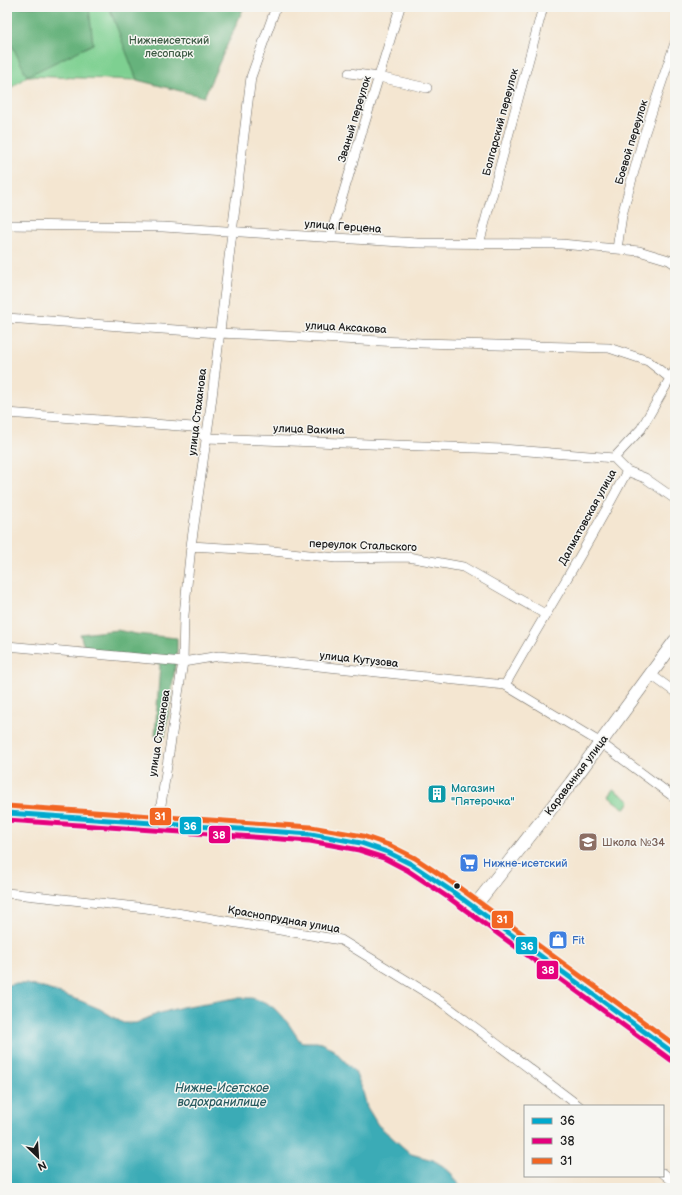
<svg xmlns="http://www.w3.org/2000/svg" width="682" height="1195" font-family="'Balsamiq Sans',sans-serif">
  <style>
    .green { fill: #7ed091; stroke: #4d7656 }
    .forest { fill: #66b27b; stroke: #41674c }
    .water { fill: #3aabb6; stroke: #2b6469 }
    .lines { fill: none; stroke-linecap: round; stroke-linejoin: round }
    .street-casing { stroke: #68635b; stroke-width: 10 }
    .secondary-casing { stroke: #68635b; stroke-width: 14 }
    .primary-casing { stroke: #68635b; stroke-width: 16 }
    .street { stroke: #fff; stroke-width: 9 }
    .secondary { stroke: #fff; stroke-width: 13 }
    .primary { stroke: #fff; stroke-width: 14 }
    .bus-1-casing { stroke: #f6f6f2; stroke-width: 8 }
    .bus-2-casing { stroke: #f6f6f2; stroke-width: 8 }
    .bus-3-casing { stroke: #f6f6f2; stroke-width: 8 }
    .bus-1 { stroke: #00a9ce; stroke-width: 5 }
    .bus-2 { stroke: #e5007d; stroke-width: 5 }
    .bus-3 { stroke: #f26522; stroke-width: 5 }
    .bus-dot { fill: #1c1c1c; stroke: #f6f6f2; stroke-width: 1.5 }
    .labels { text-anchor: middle; stroke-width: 3; stroke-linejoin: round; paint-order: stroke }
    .park-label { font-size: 11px; fill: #3e5b45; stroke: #f6f6f2 }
    .street-label { font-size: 11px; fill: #1c1c1c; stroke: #f6f6f2 }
    .culture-label { font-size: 11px; fill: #0d838f; stroke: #f6f6f2; text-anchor: start }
    .education-label { font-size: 11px; fill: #785e54; stroke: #f6f6f2; text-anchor: start }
    .shop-label { font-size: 11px; fill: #366cbe; stroke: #f6f6f2; text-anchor: start }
    .water-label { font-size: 12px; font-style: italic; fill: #2a5c61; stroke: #f6f6f2 }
    .line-badge { stroke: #f6f6f2; stroke-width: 1.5 }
    .badge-label { font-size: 11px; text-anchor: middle; font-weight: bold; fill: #fff }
  </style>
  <rect width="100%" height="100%" fill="#f6f6f2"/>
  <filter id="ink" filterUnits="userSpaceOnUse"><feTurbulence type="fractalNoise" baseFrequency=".025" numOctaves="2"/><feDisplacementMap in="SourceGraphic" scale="8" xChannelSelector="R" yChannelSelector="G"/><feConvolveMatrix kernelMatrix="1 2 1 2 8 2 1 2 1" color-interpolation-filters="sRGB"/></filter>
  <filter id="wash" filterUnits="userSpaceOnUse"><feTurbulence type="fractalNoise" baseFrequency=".012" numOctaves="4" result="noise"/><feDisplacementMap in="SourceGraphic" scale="16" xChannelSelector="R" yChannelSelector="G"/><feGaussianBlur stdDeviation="0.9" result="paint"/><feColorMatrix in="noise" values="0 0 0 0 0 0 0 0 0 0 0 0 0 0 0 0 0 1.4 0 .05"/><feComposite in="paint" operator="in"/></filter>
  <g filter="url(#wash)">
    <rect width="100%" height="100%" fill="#f4e6d1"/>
    <!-- green -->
    <path class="green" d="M7,7H214L202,92L137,80L27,76L7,91Z
      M613,789L630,801L625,809L608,797Z"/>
    <!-- forest -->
    <path class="forest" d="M7,7H89L93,44L27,76L7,35Z
      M109,7H244L204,97L137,80Z
      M117,630L136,634L177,638V653L165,737L155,736L160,664L85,650L80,634Z"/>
    <!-- water -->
    <path class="water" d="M13,984H27L47,989L81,1001L100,1009L123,1023H136L157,1014L182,1007L236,998H252L267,1003L275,1009L288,1023L300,1041L303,1042H317L324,1044L335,1051L355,1072L362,1088L367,1107L378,1125L411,1154L433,1160L443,1166L451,1173L462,1188H7V985Z"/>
  </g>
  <g filter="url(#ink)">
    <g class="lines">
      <!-- street casing -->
      <g class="street-casing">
        <path id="street" d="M349,73L379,77L427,88
          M7,225L163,227L417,243L561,244L639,251L669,260L675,264
          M330,237L400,7
          M479,244L543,7
          M617,249L622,215L644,135L675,43
          M7,318L219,333L421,343L609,348L648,361L675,382
          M7,413L193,427L206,438L502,449L614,458
          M627,471L645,478L675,499
          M191,546L273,551L336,558L408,557L463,567L545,614
          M7,646L183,662L219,656L505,685L601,743L675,798
          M650,674L675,692
          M505,685C545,614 589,544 627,471L614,458L641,429L675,370
          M158,824L183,662L184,615L191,546L211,405L251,77L276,7
          M7,893L146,908L341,940L440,1001L579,1106
          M663,1173L675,1183"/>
      </g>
      <!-- secondary casing -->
      <g class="secondary-casing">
        <path id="secondary" d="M474,907L571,783L675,641"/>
      </g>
      <!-- primary casing -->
      <g class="primary-casing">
        <path id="primary" d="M7,813L311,834L361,843L387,852L411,864L453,892L675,1054"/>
      </g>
      <!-- street -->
      <use href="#street" class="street"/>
      <!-- secondary -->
      <use href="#secondary" class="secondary"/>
      <!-- primary -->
      <use href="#primary" class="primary"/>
      <!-- bus-1 casing -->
      <g class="bus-1-casing">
        <path id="bus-1" d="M7,813L311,834L361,843L387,852L411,864L453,892L675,1054"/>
      </g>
      <!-- bus-2 casing -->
      <g class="bus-2-casing">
        <path id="bus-2" d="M7,820L310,841L359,850L384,858L407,870L449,898L671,1060"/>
      </g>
      <!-- bus-3 casing -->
      <g class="bus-3-casing">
        <path id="bus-3" d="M7,806L311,827L363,836L389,845L415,858L457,886L675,1045"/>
      </g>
      <!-- bus-1 -->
      <use href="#bus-1" class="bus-1"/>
      <!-- bus-2 -->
      <use href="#bus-2" class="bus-2"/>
      <!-- bus-3 -->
      <use href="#bus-3" class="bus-3"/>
    </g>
  </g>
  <!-- icons -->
  <defs>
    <g id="building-square" transform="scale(1)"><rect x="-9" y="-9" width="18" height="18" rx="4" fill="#0f9aa8" stroke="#f6f6f2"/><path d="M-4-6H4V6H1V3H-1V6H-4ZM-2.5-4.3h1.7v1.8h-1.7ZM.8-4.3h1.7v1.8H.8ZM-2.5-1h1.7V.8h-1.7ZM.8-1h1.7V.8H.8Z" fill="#fff"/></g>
    <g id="school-square" transform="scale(1)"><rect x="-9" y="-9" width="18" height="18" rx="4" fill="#8d6e63" stroke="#f6f6f2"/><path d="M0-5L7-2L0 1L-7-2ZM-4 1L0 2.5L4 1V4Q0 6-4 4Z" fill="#fff"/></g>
    <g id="supermarket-square" transform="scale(1)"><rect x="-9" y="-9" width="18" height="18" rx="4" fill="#3f7fe0" stroke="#f6f6f2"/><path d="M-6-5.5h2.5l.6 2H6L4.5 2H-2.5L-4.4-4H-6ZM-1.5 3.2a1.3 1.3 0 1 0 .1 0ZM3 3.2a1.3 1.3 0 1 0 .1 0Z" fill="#fff"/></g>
    <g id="shop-square" transform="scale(1)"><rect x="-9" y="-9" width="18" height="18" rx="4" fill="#3f7fe0" stroke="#f6f6f2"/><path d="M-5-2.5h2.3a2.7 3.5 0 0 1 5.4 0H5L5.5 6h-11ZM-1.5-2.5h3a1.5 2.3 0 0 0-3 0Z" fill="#fff"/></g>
  </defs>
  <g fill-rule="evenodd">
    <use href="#building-square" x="437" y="794"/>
    <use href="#school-square" x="588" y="842"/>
    <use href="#supermarket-square" x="469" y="863"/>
    <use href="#shop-square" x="558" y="940"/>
  </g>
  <!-- markers -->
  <circle class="bus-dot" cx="457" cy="886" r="3.5"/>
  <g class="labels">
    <!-- park labels -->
    <g class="park-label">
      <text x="169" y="44">Нижнеисетский<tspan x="169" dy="13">лесопарк</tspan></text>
    </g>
    <!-- street labels -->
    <g class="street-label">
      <text transform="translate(354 119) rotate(-73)" y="4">Званый переулок</text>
      <text transform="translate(500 122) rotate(-75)" y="4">Болгарский переулок</text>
      <text transform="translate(631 142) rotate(-73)" y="4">Боевой переулок</text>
      <text transform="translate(343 226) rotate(4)" y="4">улица Герцена</text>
      <text transform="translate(346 327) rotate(3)" y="4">улица Аксакова</text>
      <text transform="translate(197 412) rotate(-83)" y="4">улица Стаханова</text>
      <text transform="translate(309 429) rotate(2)" y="4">улица Вакина</text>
      <text transform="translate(587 517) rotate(-61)" y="4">Далматовская улица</text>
      <text transform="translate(363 545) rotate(2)" y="4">переулок Стальского</text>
      <text transform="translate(359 659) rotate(6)" y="4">улица Кутузова</text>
      <text transform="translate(159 733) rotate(-81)" y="4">улица Стаханова</text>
      <text transform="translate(576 775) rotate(-53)" y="4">Караванная улица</text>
      <text transform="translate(284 919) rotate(10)" y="4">Краснопрудная улица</text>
    </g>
    <!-- culture labels -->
    <g class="culture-label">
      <text x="451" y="792">Магазин<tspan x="451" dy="13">"Пятерочка"</tspan></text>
    </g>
    <!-- education labels -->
    <g class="education-label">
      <text x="602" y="846">Школа №34</text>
    </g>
    <!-- shop labels -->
    <g class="shop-label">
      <text x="483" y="867">Нижне-исетский</text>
      <text x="572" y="944">Fit</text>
    </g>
    <!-- water labels -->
    <g class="water-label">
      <text x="222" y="1092">Нижне-Исетское<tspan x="222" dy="14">водохранилище</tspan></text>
    </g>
  </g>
  <g class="line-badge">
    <rect x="149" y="807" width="23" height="19" rx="4" fill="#f26522"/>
    <rect x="179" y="816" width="23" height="19" rx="4" fill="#00a9ce"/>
    <rect x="208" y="825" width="23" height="19" rx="4" fill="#e5007d"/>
    <rect x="491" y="910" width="23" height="19" rx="4" fill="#f26522"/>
    <rect x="515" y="936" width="23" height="19" rx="4" fill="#00a9ce"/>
    <rect x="536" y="960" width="23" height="20" rx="4" fill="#e5007d"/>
  </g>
  <g class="badge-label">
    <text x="160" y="820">31</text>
    <text x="190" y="830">36</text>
    <text x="219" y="839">38</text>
    <text x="502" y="923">31</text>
    <text x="527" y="950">36</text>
    <text x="548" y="974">38</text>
  </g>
  <!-- margin -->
  <rect width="682" height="1195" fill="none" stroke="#f6f6f2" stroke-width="24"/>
  <!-- legend -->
  <rect x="524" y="1105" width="140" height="72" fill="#f6f6f2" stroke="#9f9f9c"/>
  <rect x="532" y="1118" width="20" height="6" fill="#00a9ce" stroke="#9f9f9c"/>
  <text x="560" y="1125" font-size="12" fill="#1c1c1c">36</text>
  <rect x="532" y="1138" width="20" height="6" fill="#e5007d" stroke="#9f9f9c"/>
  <text x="560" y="1145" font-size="12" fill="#1c1c1c">38</text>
  <rect x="532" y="1158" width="20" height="6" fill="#f26522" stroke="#9f9f9c"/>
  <text x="560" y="1165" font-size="12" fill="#1c1c1c">31</text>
  <!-- north arrow -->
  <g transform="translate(38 1157) rotate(155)" stroke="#f6f6f2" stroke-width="3" paint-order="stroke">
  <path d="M0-3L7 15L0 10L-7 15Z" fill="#1c1c1c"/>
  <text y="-6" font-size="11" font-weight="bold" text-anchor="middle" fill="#1c1c1c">N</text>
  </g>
</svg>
